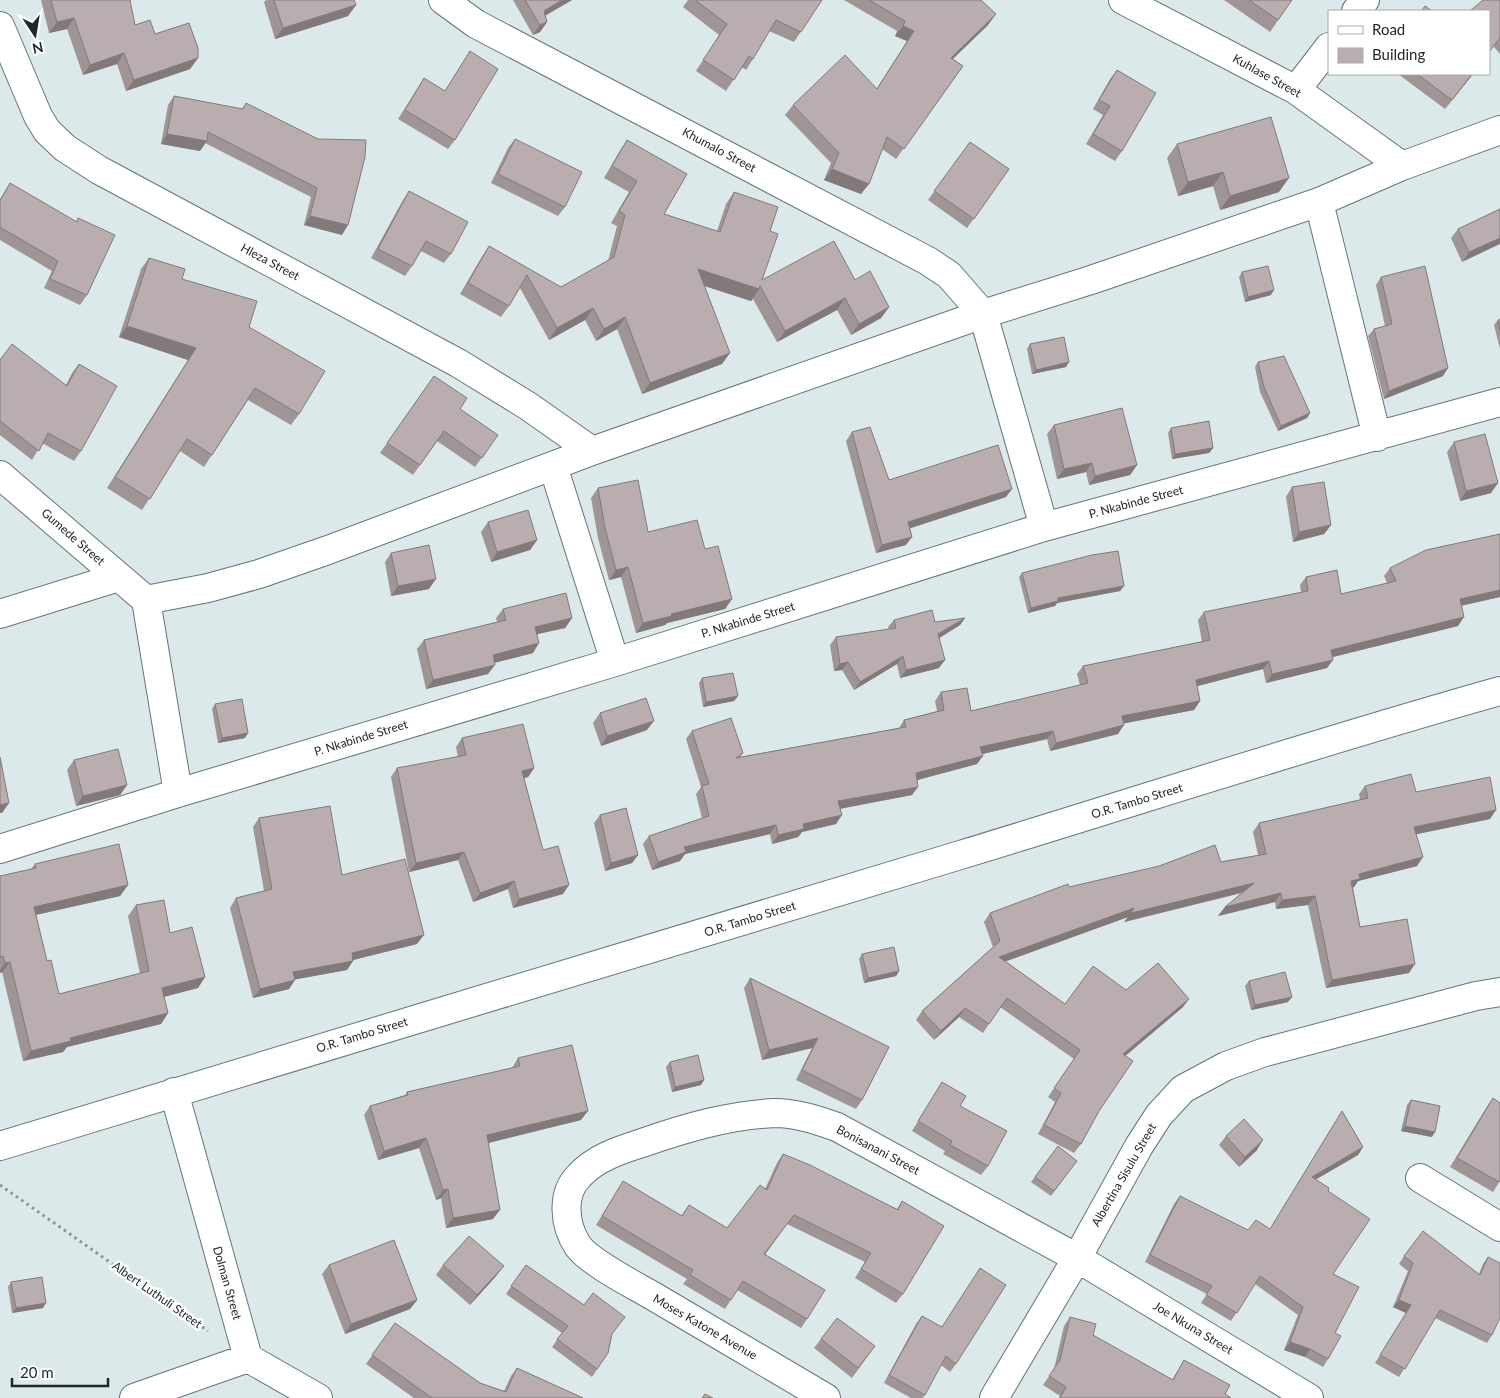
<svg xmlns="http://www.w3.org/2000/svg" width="1500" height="1398" font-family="Lato,sans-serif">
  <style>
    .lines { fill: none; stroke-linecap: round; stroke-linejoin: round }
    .minor-casing { stroke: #687375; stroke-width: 30 }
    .path { stroke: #889293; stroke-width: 3; stroke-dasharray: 2.5 4; stroke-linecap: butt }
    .minor { stroke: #fff; stroke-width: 28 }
    .wall { fill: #9f9596 }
    .shaded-wall { fill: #82797a }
    .building { fill: #b9adaf; stroke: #82797a }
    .labels { text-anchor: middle; stroke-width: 5; stroke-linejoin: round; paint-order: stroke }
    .street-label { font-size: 12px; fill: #222728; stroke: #fff }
  </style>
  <rect width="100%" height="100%" fill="#dce9ea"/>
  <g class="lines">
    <!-- minor casing -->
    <g class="minor-casing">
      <path id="minor" d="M443,0L476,24L928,261L949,275L983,314L1044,527
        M1123,0L1296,90L1402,166
        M1356,11L1365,0
        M0,26L38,116L47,131L65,148L99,170L458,363L528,406L592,451
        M1296,90L1329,47
        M1319,202L1377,437
        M553,466L615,662
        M0,475L146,600
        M146,600L208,588L259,574L328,550L592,451L983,314L1091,280L1319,202L1402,166L1500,130
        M146,600L178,793
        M0,614L119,577
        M0,849L178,793L615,662L1044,527L1500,402
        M174,1092L248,1358
        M0,1146C318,1047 639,954 957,856C1138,801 1318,742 1500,691
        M1420,1178L1500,1227
        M248,1358L318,1398
        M134,1398L248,1358
        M826,1398C768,1364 711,1330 653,1296C634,1285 589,1262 578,1246C564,1225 561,1194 579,1176C595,1158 620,1150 642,1143C685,1128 729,1115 775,1113C796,1113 817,1120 837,1127L1077,1258L1309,1398
        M994,1398L1077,1258L1139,1146L1159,1115L1183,1089L1226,1066L1265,1052L1476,996L1500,992"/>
    </g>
    <!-- path -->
    <path class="path" d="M0,1185L208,1331"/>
    <!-- minor -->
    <use href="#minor" class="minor"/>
  </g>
  <!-- wall -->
  <path class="wall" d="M41,0H130L135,25L155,34L198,58L190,69L126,91L117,64L83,75L67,29L49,33Z
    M266,0H354L356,5L348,16L275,39L264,2Z
    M513,0H572L545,16L547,22L540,32L533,35Z
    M688,0H822L794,42L769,31L753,59L746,70L742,67L726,91L696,71L719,35L683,7Z
    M844,0H981L988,25L953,59L963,66L896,159L882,149L861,194L824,180L831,163L785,115L793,105L877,88L907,41L895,36L897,31Z
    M1224,0H1292L1270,32Z
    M1500,0V54L1494,47Z
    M470,51L455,140L448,149L398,119L424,78L445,91Z
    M1117,70L1122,151L1115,161L1086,144L1103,115L1093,109L1110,79Z
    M1398,74H1473L1445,109Z
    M174,96L242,109L246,103L318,139L342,235L304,225L311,197L205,143L200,151L161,144L168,105Z
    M515,139L565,207L558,216L491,183L508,148Z
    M627,140L664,214L717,231L726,204L734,192L770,231L762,280H855L889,307L881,318L851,335L837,310L777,342L753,299L751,301L704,286L722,364L642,394L617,329L596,341L585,320L549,340L520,288L509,306L501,317L460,294L481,258L489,246L561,287L608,261L617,226L611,223L629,192L604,178L619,152Z
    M970,142L1009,169L967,228L928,200Z
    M1177,144L1279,192L1220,210L1213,186L1178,196L1167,158Z
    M10,183L76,222L78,218L87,295L80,305L44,288L52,271L0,240V199Z
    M409,191L451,254L444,263L421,251L412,266L405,276L371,258L403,200Z
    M1500,209L1462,262L1451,238L1458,229Z
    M149,258L182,279L249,327L299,414L291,425L248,400L204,467L180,451L142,510L107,488L188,360L119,337L141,269Z
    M1242,272L1271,295L1245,302L1239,277Z
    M1381,277L1443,376L1384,399L1368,336L1374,329L1385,326L1376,285Z
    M1500,319V349L1494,325L1498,320Z
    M1030,344L1066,367L1032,374L1027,349Z
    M0,360L66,385L72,373L79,364L81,451L74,461L42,443L32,460L0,435Z
    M1258,362L1310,413L1307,418L1278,431L1260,392L1255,367Z
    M434,376L460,409L498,435L475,467L437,441L413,475L380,453Z
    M1054,425L1137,465L1130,475L1089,485L1086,472L1057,479L1047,434Z
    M1171,428L1213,448L1209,453L1172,459L1168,433Z
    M852,432L889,480L1006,497L909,528L906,545L876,553L846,441Z
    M1454,442L1491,493L1460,501L1447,452Z
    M1292,487L1331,525L1324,534L1293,542L1286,497Z
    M598,488L648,532L705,549L732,599L725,609L667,623L665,625L636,633L621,577L609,580L598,538L591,498Z
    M488,522L537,540L530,550L491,562L481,532Z
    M1500,534V597L1461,606L1458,626L1332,657L1327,668L1266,683L1263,669L1197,686L1200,701L1194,710L1124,723L1118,734L1050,751L1047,739L982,754L977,764L917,780L912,795L840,809L836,824L802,832L798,837L772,844L770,834L685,854L680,861L652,870L643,844L649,836L702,818L696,794L701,787L686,739L692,731L743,753L740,757L899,728L904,720L937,711L935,701L941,692L971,711L1080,685L1077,674L1083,666L1202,642L1198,620L1204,612L1301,592L1300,585L1306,577L1341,594L1387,583L1384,576L1390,568Z
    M391,553L429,589L391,596L385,562Z
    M1022,573L1124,586L1120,591L1057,603L1055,606L1028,613L1019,577Z
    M503,609L572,618L565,628L537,634L533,653L494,663L488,674L426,689L417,649L424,640L497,622L496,618Z
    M965,618L960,625L939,638V668L900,678L897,664L854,690L842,670L834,671L830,645L836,637L889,629L888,627L894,620L935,622Z
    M702,678L738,696L734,701L703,707L699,683Z
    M215,704L245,738L218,743L212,709Z
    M600,713L647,730L601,746L593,723Z
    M462,738L534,768L528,777L524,778L543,850L563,894L513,908L508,889L473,902L458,860L409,872L391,777L397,768L458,757L456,747Z
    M74,760L127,785L120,795L76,806L67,770Z
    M1365,786L1416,792L1490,819L1416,834L1417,866L1358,881L1354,887L1353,888L1360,927L1409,973L1326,988L1308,905L1276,909L1275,902L1218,916L1225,907L1242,893L1124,922L1128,917L1005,961L1065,1004L1126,990L1183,1007L1125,1056L1099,1111L1081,1144L1074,1153L1038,1134L1055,1102L1048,1097L1074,1059L1000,1007L983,1033L959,1017L934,1040L916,1020L922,1011L993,947L984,922L990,913L1069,887L1258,855L1253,832L1259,823L1360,800L1359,794Z
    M600,815L638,855L632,863L605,871L594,823Z
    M259,818L342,875L417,944L353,960L347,970L295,979L289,989L253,998L230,908L236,898L264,891L253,827Z
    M35,864L128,885L120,896L36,915L47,961L59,994L140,974L128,916L136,905L170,933L205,977L198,988L164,997L168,1013L161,1024L67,1047L63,1052L23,1061L2,972L0,973V876L31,869Z
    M862,954L899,971L896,976L864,983L859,959Z
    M750,978L889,1047L862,1100L856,1109L796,1080L812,1048L762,1060L744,988Z
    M1249,981L1288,1002L1251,1010L1245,986Z
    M518,1058L581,1120L488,1143L493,1219L446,1228L441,1198L436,1200L419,1148L378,1160L364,1115L370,1106L405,1095L407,1092L512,1068Z
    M670,1062L704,1080L701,1085L672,1092L666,1067Z
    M942,1082L988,1166L981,1175L943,1154L945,1151L912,1131Z
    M1493,1098L1500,1181L1493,1192L1450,1167L1486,1108Z
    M1411,1100L1432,1137L1401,1131L1407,1105Z
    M1342,1111L1363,1147L1358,1155L1315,1180L1328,1191L1333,1274L1335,1333L1328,1359L1323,1367L1305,1357L1284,1350L1298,1315L1255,1284L1231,1321L1201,1303L1207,1294L1145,1262L1174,1204L1180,1196L1248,1230L1270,1229Z
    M1226,1136L1257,1150L1239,1167L1219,1145Z
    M1058,1146L1077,1161L1051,1196L1031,1182Z
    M783,1154L897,1209L902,1201L903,1294L896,1303L855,1278L865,1262L787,1224L765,1255L807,1319L801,1328L737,1290L725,1309L683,1284L687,1279L596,1225L623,1181L681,1216L689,1205L727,1228L765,1189L777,1163Z
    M1404,1256L1479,1274L1483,1264L1488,1257L1492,1335L1487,1343L1435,1318L1399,1377L1375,1363L1406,1313L1393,1307L1408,1271L1399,1264Z
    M329,1265L417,1300L410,1309L345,1334L322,1274Z
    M443,1265L497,1275L470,1305L436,1275Z
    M526,1265L612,1335L608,1353L592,1377L552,1347L562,1333L506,1294Z
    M11,1282L43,1308L12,1313L8,1287Z
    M922,1316L956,1364L950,1372L941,1365L923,1398H911L884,1383L916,1324Z
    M1070,1317L1093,1335L1172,1380L1184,1360L1225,1394L1231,1398H1059L1060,1396L1043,1385L1054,1369L1064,1326Z
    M395,1323L480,1383L504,1391L511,1376L517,1368L583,1398H414L366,1364Z
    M821,1339L875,1346L852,1378L814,1348Z"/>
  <!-- shaded-wall -->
  <path class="shaded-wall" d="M562,0H572L537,20L544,11Z
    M356,5L348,16L275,39L283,28Z
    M996,14L988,25L943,68L951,58Z
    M74,18L67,29L49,33L57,22Z
    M547,22L540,32L533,35L540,25Z
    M903,26L914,31L907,41L895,36Z
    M124,53L117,64L83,75L90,65Z
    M198,58L190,69L126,91L134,80Z
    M1472,74H1473L1445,109L1452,100Z
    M167,134L207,141L200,151L161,144Z
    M832,169L869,184L861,194L824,180Z
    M1223,172L1213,186L1178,196L1188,182Z
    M1289,178L1279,192L1220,210L1230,196Z
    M310,216L348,225L342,235L304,225Z
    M1500,238V244L1462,262L1469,252Z
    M698,269L759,289L751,301L690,281Z
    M1274,290L1271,295L1245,302L1248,297Z
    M845,298L837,310L777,342L785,331Z
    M889,307L881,318L851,335L859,324Z
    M593,308L585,320L549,340L557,328Z
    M625,317L617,329L596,341L604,329Z
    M127,326L196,348L188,360L119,337Z
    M730,353L722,364L642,394L650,383Z
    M1069,362L1066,367L1032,374L1036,370Z
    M1448,368L1443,376L1384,399L1389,391Z
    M1310,413L1307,418L1278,431L1281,426Z
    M1213,448L1209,453L1172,459L1175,454Z
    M1092,463L1086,472L1057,479L1064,469Z
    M1137,465L1130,475L1089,485L1095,476Z
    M1498,483L1491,493L1460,501L1466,491Z
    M1012,489L1006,497L902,531L908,522Z
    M1331,525L1324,534L1293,542L1299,532Z
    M912,537L906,545L876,553L882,545Z
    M537,540L530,550L491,562L497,552Z
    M628,567L621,577L609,580L616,570Z
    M436,579L429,589L391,596L398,586Z
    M1124,586L1120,591L1057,603L1055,606L1028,613L1031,608L1058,598Z
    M1500,590V597L1454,607L1460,599Z
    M732,599L725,609L667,623L665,625L636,633L643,623L671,614Z
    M1464,617L1458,626L1325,659L1331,650Z
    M572,618L565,628L529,636L535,627Z
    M965,618L960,625L933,642L938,634Z
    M539,643L533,653L486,665L493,655Z
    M903,656L897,664L854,690L860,682Z
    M945,660L939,668L900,678L906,670Z
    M1333,660L1327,668L1266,683L1272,674Z
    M1269,661L1263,669L1190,688L1196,680Z
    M848,662L842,670L834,671L840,664Z
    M495,665L488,674L426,689L433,680Z
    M738,696L734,701L703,707L706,702Z
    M1200,701L1194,710L1116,725L1122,716Z
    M654,721L647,730L601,746L607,736Z
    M1124,725L1118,734L1050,751L1056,743Z
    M1053,731L1047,739L974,756L980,747Z
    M248,733L245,738L218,743L222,738Z
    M983,756L977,764L910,782L916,773Z
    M534,768L528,777L516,780L522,771Z
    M127,785L120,795L76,806L83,796Z
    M918,787L912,795L832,810L838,801Z
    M9,803L2,813H0V805Z
    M1496,810L1490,819L1408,836L1414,827Z
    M842,815L836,824L802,832L798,837L772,844L778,835L803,824Z
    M776,825L770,834L685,854L680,861L652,870L658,862L684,847Z
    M464,852L458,860L409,872L416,863Z
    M638,855L632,863L605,871L611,863Z
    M1423,857L1417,866L1358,881L1354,887L1345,889L1351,881L1359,874Z
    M514,881L508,889L473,902L480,893Z
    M1254,883L1248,891L1124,922L1128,917L993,966L999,957L1134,908Z
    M128,885L120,896L26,917L34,907Z
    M569,885L563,894L513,908L519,899Z
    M1281,893L1275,902L1218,916L1225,907Z
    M1315,896L1308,905L1276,909L1282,900Z
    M424,935L417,944L345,962L352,953Z
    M353,961L347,970L287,981L293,972Z
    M10,962L2,972L0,973V970L5,963Z
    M1415,964L1409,973L1326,988L1332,980Z
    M899,971L896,976L864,983L868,978Z
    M205,977L198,988L155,999L162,988Z
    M295,980L289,989L253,998L260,989Z
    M1292,997L1288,1002L1251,1010L1255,1005Z
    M1189,999L1183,1007L1117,1063L1123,1054Z
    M965,1008L959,1017L934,1040L941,1031Z
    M168,1013L161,1024L67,1047L63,1052L23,1061L31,1051L70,1038Z
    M818,1038L812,1048L762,1060L769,1050Z
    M704,1080L701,1085L672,1092L675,1087Z
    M588,1111L581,1120L480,1145L487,1135Z
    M1405,1126L1435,1132L1432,1137L1401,1131Z
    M426,1138L419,1148L378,1160L384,1151Z
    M1263,1140L1257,1150L1239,1167L1245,1157Z
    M1363,1147L1358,1155L1306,1185L1312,1177Z
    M448,1189L441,1198L436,1200L443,1190Z
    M500,1210L493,1219L446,1228L453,1218Z
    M504,1266L497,1275L470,1305L477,1295Z
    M417,1300L410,1309L345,1334L351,1324Z
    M1399,1300L1411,1305L1406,1313L1393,1307Z
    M46,1303L43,1308L12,1313L16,1308Z
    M1290,1342L1310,1349L1305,1357L1284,1350Z"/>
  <!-- building -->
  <path class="building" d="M51,0H130L135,25L150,20L155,34L189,23L198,48V58L134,80L124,53L90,65L74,18L57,22Z
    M274,0H354L356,5L283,28Z
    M525,0H562L544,11L547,22L540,25Z
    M695,0H822L801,32L776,20L753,59L749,56L734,80L703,60L727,24Z
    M869,0H981L996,14L951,58L963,66L904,149L887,137L869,184L832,169L839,153L793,105L845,55L877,89L914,31L903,26L905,21Z
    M1249,0H1292L1278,20Z
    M1483,0H1500V38L1489,52V11H1470Z
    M1425,6L1432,11H1421Z
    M470,51L498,69L455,140L405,110L424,78L445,91Z
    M1117,70L1156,93L1122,151L1093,134L1110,106L1099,100Z
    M1417,74H1472L1452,100Z
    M174,96L243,109L246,103L318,139L366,140L365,157L348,225L310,216L317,188L208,132L207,141L167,134Z
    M1271,117L1289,178L1230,196L1223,172L1188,182L1177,144Z
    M515,139L582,172L565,207L498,174Z
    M627,140L687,174L664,214L720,232L734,192L778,207L770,231L778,234L762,280L834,241L855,280L870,271L889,307L859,324L845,298L785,331L760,286L759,289L698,269L730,353L650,383L625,317L604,329L593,308L557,328L527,275L509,306L468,283L489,246L561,287L614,257L625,215L619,211L637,181L612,166Z
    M970,142L1009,169L974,219L934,191Z
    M10,183L77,222L78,218L115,235L87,295L50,279L58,261L0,227V201Z
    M409,191L468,222L451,254L426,241L412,266L378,249Z
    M1500,209V238L1469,252L1458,229Z
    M149,258L185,269L182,279L257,301L249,327L325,371L299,414L255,388L212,455L187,439L150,499L115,477L196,348L127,326Z
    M1268,266L1274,290L1248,297L1242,272Z
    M1425,266L1448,368L1389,391L1374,329L1392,324L1381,277Z
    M1500,319V330L1498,320Z
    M1064,337L1069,362L1036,370L1030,344Z
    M12,344L67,386L79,364L117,386L81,451L48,433L39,451L0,421V360Z
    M1284,356L1310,413L1281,426L1264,387L1258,362Z
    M434,376L467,398L460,409L498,435L482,458L444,431L420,465L387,443Z
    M1122,408L1137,465L1095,476L1092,463L1064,469L1054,425Z
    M1209,421L1213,448L1175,454L1171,428Z
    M870,427L889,480L998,445L1012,489L908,522L912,537L882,545L852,432Z
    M1485,434L1498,483L1466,491L1454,442Z
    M638,480L648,532L697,520L705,549L718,546L732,599L671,614L672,616L643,623L628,567L616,570L605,528L598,488Z
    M1324,482L1331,525L1299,532L1292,487Z
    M528,510L537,540L497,552L488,522Z
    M1500,534V590L1460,599L1464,617L1331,650L1333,660L1272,674L1269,661L1196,680L1200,701L1122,716L1124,725L1056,743L1053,731L980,747L983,756L916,773L918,787L838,801L842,815L803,824L804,829L778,835L776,825L684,847L686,852L658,862L649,836L709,816L702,786L709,784L692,731L731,718L743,753L736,758L906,727L904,720L944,710L941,692L967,688L971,711L1088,683L1083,666L1210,640L1204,612L1308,591L1306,577L1337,570L1341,594L1396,581L1390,568L1426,550Z
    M429,545L436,579L398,586L391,553Z
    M1118,551L1124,586L1058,598V601L1031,608L1022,573L1092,555Z
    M566,593L572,618L535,627L539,643L493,655L495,665L433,680L424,640L506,620L503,609Z
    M932,610L935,622L965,618L938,634L945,660L906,670L903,656L860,682L848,662L840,664L836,637L896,628L894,620Z
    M733,673L738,696L706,702L702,678Z
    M646,698L654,721L607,736L600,713Z
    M242,699L248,733L222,738L215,704Z
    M523,724L534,768L522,771L543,850L558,846L569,885L519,899L514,881L480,893L464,852L416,863L397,768L466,755L462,738Z
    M118,749L127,785L83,796L74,760Z
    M0,757L9,803L0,805Z
    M1411,774L1416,792L1490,777L1496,810L1414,827L1423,857L1359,874L1360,879L1351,881L1360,927L1407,919L1415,964L1332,980L1315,896L1282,900L1281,893L1225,907L1254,883L1131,913L1134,908L999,957L1065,1004L1093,966L1126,990L1158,963L1189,999L1123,1054L1133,1061L1099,1111L1081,1144L1044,1125L1061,1093L1054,1088L1080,1050L1007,998L989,1024L965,1008L941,1031L922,1011L1000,941L990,913L1068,884L1069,887L1159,866L1215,845L1221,862L1266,854L1259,823L1368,798L1365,786Z
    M330,806L342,875L405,859L424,935L352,953L353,961L293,972L295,980L260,989L236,898L272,889L259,818Z
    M626,808L638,855L611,863L600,815Z
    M119,844L128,885L34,907L47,961L51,960L59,994L149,971L136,905L164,900L170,933L192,927L205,977L162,988L168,1013L70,1038L71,1041L31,1051L10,962L5,963L3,956L0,957V876L36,868L35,864Z
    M894,947L899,971L868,978L862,954Z
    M1285,972L1292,997L1255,1005L1249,981Z
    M750,978L889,1047L862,1100L802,1070L818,1038L769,1050Z
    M572,1045L588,1111L487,1135L500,1210L453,1218L448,1189L443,1190L426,1138L384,1151L370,1106L408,1095L407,1092L520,1066L518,1058Z
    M698,1055L704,1080L675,1087L670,1062Z
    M942,1082L966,1096L960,1106L1007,1131L988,1166L950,1145L952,1141L918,1121Z
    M1493,1098L1500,1103V1181L1499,1182L1457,1158Z
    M1411,1100L1440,1106L1435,1132L1405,1126Z
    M1342,1111L1363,1147L1312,1177L1329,1188L1328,1191L1370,1219L1333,1274L1359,1287L1335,1333L1341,1336L1328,1359L1310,1349L1290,1342L1303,1307L1260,1276L1237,1313L1206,1295L1212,1286L1150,1255L1180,1196L1248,1230L1256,1220L1270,1229Z
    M1244,1119L1263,1140L1245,1157L1226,1136Z
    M1058,1146L1077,1161L1054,1191L1035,1177Z
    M783,1154L810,1165L898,1210L902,1201L944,1226L903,1294L861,1269L871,1253L794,1215L764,1254L825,1290L807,1319L743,1281L731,1300L690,1275L693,1270L602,1216L623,1181L682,1216L689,1205L727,1228L760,1185L767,1190Z
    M1423,1231L1480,1275L1488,1257L1500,1263V1318L1492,1335L1440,1310L1405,1369L1380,1355L1411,1305L1399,1300L1413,1263L1404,1256Z
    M469,1236L504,1266L477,1295L443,1265Z
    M394,1240L417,1300L351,1324L329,1265Z
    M526,1265L584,1305L593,1293L625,1317L612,1334L608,1353L597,1369L557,1339L568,1326L511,1286Z
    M980,1268L1006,1285L956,1364L946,1356L925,1395L889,1375L922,1316L942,1327Z
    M42,1277L46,1303L16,1308L11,1282Z
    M1070,1317L1096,1324L1093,1335L1173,1380L1184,1360L1230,1385L1225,1394L1231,1398H1060L1066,1387L1049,1376L1060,1360Z
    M837,1318L875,1346L858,1368L821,1339Z
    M395,1323L480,1383L506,1392L517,1368L583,1398H432L372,1355Z
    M705,1394L713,1398H702Z"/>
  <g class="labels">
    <!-- street labels -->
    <g class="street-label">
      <text transform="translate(1267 76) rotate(29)" y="4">Kuhlase Street</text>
      <text transform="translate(719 150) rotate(28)" y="4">Khumalo Street</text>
      <text transform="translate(270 262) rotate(28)" y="4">Hleza Street</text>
      <text transform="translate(1136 502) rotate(-15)" y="4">P. Nkabinde Street</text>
      <text transform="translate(73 537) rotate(41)" y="4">Gumede Street</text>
      <text transform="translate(748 620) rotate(-17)" y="4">P. Nkabinde Street</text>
      <text transform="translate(361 738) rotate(-17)" y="4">P. Nkabinde Street</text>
      <text transform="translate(1137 801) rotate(-17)" y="4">O.R. Tambo Street</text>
      <text transform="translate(750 919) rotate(-17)" y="4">O.R. Tambo Street</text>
      <text transform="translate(362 1035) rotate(-17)" y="4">O.R. Tambo Street</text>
      <text transform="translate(878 1150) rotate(28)" y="4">Bonisanani Street</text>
      <text transform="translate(1124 1175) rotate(-60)" y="4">Albertina Sisulu Street</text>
      <text transform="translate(227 1283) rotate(74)" y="4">Dolman Street</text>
      <text transform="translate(157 1295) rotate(35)" y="4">Albert Luthuli Street</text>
      <text transform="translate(705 1327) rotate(30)" y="4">Moses Katone Avenue</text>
      <text transform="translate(1193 1328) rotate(31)" y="4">Joe Nkuna Street</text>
    </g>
  </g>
  <!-- legend -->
  <rect x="1328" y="10" width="162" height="65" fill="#ffffff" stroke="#a7a9a9"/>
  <rect x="1338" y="26" width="25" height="8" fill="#ffffff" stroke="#a7a9a9"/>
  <text x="1372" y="35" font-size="15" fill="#222728">Road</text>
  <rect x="1338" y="48" width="25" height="15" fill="#b9adaf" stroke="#a7a9a9"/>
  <text x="1372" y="60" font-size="15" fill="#222728">Building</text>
  <!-- north arrow -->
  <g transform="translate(35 35) rotate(168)" stroke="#ffffff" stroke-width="4" paint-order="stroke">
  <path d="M0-4L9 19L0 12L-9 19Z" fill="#222728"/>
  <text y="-8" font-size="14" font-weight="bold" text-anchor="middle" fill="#222728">N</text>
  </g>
  <!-- scale -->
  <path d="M12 1378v8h96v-8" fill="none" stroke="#222728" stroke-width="2.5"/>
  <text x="20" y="1378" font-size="15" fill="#222728" stroke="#ffffff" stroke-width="4" paint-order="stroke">20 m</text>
</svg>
